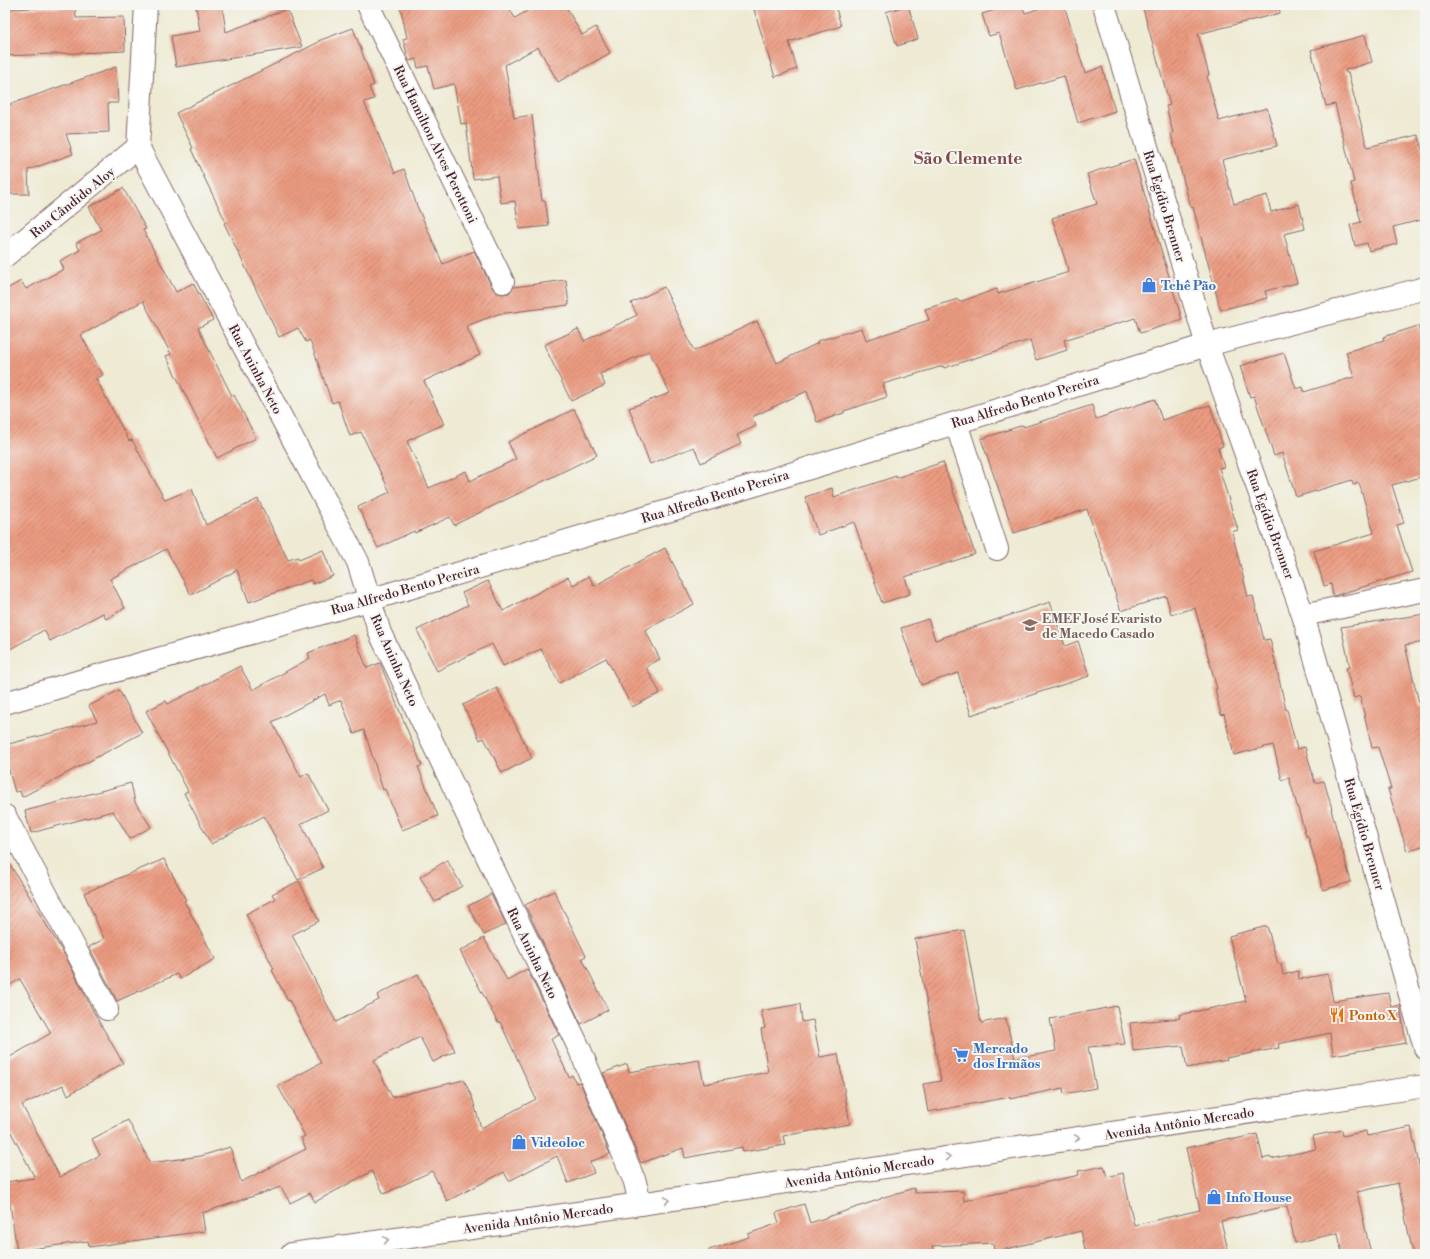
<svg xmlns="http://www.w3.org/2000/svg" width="1430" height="1259" font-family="'Libre Bodoni',serif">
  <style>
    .building { fill: url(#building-hatch) }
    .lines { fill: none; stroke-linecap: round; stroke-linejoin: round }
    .minor-casing { stroke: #836666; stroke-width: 24 }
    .tertiary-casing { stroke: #836666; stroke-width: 24 }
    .minor { stroke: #fff; stroke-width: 22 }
    .tertiary { stroke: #fff; stroke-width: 22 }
    .oneway { stroke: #ae9aa0 }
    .labels { text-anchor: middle; stroke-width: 4; stroke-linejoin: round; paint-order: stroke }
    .street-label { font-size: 13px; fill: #4a1f2b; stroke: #f6f6f2 }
    .shop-label { font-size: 13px; font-weight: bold; fill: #366cbe; stroke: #f6f6f2; text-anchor: start }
    .education-label { font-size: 13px; font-weight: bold; fill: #785e54; stroke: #f6f6f2; text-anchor: start }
    .food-label { font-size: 13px; font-weight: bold; fill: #c56008; stroke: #f6f6f2; text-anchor: start }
    .district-label { font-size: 17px; font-weight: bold; fill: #824a49; stroke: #f6f6f2 }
  </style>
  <defs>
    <pattern id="building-hatch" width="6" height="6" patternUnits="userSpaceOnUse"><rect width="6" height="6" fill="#eb9b81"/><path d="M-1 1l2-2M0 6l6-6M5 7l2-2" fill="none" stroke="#c07e6a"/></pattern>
  </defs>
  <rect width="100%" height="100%" fill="#f6f6f2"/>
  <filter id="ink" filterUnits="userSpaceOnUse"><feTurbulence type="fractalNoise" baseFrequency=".025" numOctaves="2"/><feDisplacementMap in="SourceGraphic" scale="8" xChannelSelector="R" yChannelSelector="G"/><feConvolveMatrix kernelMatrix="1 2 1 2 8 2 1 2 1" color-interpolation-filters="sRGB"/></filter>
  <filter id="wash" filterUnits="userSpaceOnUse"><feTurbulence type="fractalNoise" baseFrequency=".012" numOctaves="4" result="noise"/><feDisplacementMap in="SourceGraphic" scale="16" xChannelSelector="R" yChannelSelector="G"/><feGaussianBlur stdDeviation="0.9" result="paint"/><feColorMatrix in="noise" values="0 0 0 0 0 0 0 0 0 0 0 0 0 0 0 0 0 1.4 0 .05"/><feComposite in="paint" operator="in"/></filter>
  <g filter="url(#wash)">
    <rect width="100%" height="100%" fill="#eeead3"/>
    <g id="blocks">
      <!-- building -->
      <path class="building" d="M208,5H222L226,32L287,9L302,47L176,67L171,36L200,31L196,7Z
        M400,5H507L515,18L537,5H565L582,35L596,27L610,53L558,82L538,47L505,65L514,118L532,115L542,201L545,200L549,226L519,229L515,201L501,203L497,176L473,179L466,123L461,124L454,84L434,89L428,66L418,68L416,59L409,61L403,39L407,38Z
        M754,5H835L841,26L789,42L797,69L775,77L754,10H756Z
        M908,5L918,39L897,46L886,12Z
        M1011,5H1022L1025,13L1051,5H1064L1085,73L1102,67L1115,111L1078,123L1064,76L1017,90L999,33L989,36L982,14Z
        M1142,5H1279L1280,13L1198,34L1209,75L1207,76L1219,121L1267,108L1277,146L1222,160L1234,204L1267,195L1271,212L1299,204L1305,229L1284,234L1297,283L1265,291L1267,298L1221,310L1220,308L1193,207L1191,208L1171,134L1173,133L1166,106L1170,105Z
        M75,7L76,18L124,17L125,51L5,56V9Z
        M353,28L374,85L369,87L374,99L364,102L395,173L404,169L417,206L443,264L474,251L492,287L496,292L502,294L509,293L514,287L566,280L569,305L498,314L466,326L480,355L424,381L444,424L407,441L429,488L466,471L470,481L516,459L508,442L574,409L597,455L454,525L450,517L415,533L414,531L378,548L358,507L390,492L361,432L350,436L338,401L332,403L310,340L306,342L298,328L279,337L224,223L226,222L203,175L191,149L193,148L176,113L319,42L318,41Z
        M1365,35L1372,62L1345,70L1346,73H1348L1367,147L1418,135L1425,159V219L1393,227L1397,244L1369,251L1367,243L1355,246L1350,225L1361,222L1351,183L1354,182L1335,104L1326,106L1311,50Z
        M116,67L118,103H108L109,132L66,134L73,154L28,170L29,194H5V106Z
        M1134,159L1182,320L1140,333L1135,318L1064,340L1067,350L1036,360L1030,340L944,368L943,366L883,384L887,397L844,411V413L817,422L807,391L752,417L756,426L737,435L741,444L701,463L694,447L650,464L629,408L670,393L649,351L600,374L605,385L571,401L544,345L578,329L584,341L637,315L631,303L664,287L694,351L757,321L777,363L818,343L817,341L862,328L866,340L929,320L925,309L958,299L959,302L997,289L998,294L1069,272L1052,218L1097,204L1087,174Z
        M123,188L146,229L143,230L176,292L193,283L213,320L198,328L232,396L234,395L256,438L217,458L166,356L171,354L143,301L81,335L103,375L96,379L129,441L132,440L165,500L192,489L206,525L258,499L288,560L298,557L299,560L323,550L333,576L313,584L311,580L249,602L237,570L191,595L166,549L110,579L125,608L106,619L103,613L50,641L44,630L5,652V290L21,281L26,289L64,269L60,261L80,250L76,243L101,230L89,207Z
        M1418,326L1425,349V476L1392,485L1404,523L1397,525L1412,572L1333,596L1331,584L1324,586L1314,551L1374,533L1359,483L1353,485L1352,480L1296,497L1282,453L1274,456L1254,396L1250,397L1240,366L1284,353L1296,389L1303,387L1304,392L1354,377L1346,352L1384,340L1383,337Z
        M1155,399L1162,420L1210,405L1223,446L1218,448L1224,467L1219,468L1238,530L1232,532L1248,597L1253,596L1264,640L1270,639L1286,710H1287L1297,749L1305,747L1315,783L1324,781L1332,809H1331L1351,882L1323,890L1308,836H1306L1289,778L1282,780L1273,745L1234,755L1224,714L1221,715L1215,689H1217L1195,608L1171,614L1166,596L1121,611L1087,509L1014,533L981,439L1023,425L1024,427L1092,405L1096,419Z
        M943,462L975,554L905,577L910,594L882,603L854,522L818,535L805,497L832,488L834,497L896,476V478Z
        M665,548L694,604L645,630L660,659L646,667L660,693L632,707L606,658L559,683L541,649L503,666L492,644L437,671L417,630L468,605L462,593L488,581L503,611L568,577L573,585L589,576L594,586Z
        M1050,602L1065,646L1078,641L1089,676L971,715L958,673L921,685L901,628L928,619L935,640Z
        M1425,614V642L1405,645L1420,707L1425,706V845L1407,851L1388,789H1391L1378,747L1372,748L1360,696L1354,698L1346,668L1350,667L1341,627Z
        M354,635L367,668L380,663L422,766L418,767L438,816L402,830L385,789L383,790L364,730L354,734L341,700L329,705L325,694L272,722L301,777L308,773L328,810L301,824L323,868L298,880L264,816L211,844L184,793L188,791L146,711L166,701L168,704L240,666L253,690L310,658L308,653Z
        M497,688L532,758L502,773L484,738L480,740L463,705Z
        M119,690L142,733L22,797L20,791L15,792L5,756V745L97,721L89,706Z
        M131,783L135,802L151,827L130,839L113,811L31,833L25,811Z
        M5,856L67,959L93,1011L123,1063L68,1095L63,1085L22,1105L60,1177L100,1155L92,1139L128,1120L150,1163L201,1156L230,1147L241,1182L306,1149L301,1138L305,1136L278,1086L321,1063L289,1000L288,1001L272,970L274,969L246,914L275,899L272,894L299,881L319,921L292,935L336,1022L379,1000L377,995L418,974L455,1051L433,1062L420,1037L374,1060L392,1097L464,1080L472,1097L481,1128L536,1099L500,1022L498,1023L460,951L484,938L507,980L527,969L559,1035L551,1039L569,1077L572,1075L576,1083L580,1082L610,1154L590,1162L594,1173L568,1183L557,1156L509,1181L504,1172L447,1201L432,1171L384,1194L372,1171L315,1202L310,1193L290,1203L281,1187L202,1213L205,1231L89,1247L88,1241L17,1251L10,1204L5,1205V1182L35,1178L5,1121V1060L51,1033L20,979L5,988Z
        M164,859L186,900L184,901L215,959L180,979L177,974L117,1001L89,947L104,939L84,893Z
        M447,860L462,886L435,902L420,877Z
        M554,891L586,956L582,958L608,1010L581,1024L525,905Z
        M491,894L506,924L484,935L468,906Z
        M1267,926L1278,964H1281L1283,975L1298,971L1299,979L1328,974L1333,1001L1388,993L1391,1007L1400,1005L1406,1043L1333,1055L1330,1033L1278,1044L1279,1048L1226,1058L1227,1060L1187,1068L1183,1046L1133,1051L1130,1023L1180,1018L1179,1015L1246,1001L1229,936Z
        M964,930L981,1023L1006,1018L1015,1059L1056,1051L1050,1019L1117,1006L1125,1044L1088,1047L1096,1088L1064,1094L1063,1088L1010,1099V1097L928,1112L923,1084L941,1081L915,939Z
        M800,1004L802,1022L813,1020L820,1057L838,1054L850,1124L783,1136L785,1145L743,1152L742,1147L685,1158L683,1148L641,1163L603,1073L627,1064L629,1072L699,1060L704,1084L768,1072L761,1029L765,1028L761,1011Z
        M1411,1127L1425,1193V1254H1413L1398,1183L1357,1192L1371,1254H1342L1338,1233L1295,1243L1287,1206L1221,1221L1228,1250L1211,1254H1086L1081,1231L994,1252L993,1243L932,1246L935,1254H709V1250L749,1237L748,1234L779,1223L776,1213L804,1204L810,1223L881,1199V1198L914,1188L915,1193L963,1191L964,1201L1079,1175L1078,1171L1104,1166L1107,1177L1123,1173L1134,1225L1200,1210L1186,1148L1231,1138V1140L1257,1134L1263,1159L1270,1157L1271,1159L1316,1149L1313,1136L1342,1130L1343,1136L1366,1131L1367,1136Z"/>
    </g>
  </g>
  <g filter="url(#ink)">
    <use href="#blocks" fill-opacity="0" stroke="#836666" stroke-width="1"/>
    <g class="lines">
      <!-- minor casing -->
      <g class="minor-casing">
        <path id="minor" d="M146,5L138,147L358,562L380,633L580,1050L635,1182L640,1204
          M368,5L503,282
          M1104,5L1207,345L1303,615L1425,1048
          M5,256L138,147
          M956,423L997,549
          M1303,615L1425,590
          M5,703L97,676L369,600L755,485L1207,345L1425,288
          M5,816L107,1009"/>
      </g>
      <!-- tertiary casing -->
      <g class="tertiary-casing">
        <path id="tertiary" d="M292,1254L640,1204L1425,1086"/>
      </g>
      <!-- minor -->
      <use href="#minor" class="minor"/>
      <!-- tertiary -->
      <use href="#tertiary" class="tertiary"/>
    </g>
    <!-- one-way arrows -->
    <defs><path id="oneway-chevron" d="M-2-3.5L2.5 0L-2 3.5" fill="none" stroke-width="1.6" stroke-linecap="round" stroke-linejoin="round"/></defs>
    <g class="oneway">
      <use href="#oneway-chevron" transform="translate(1077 1138) rotate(-9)"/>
      <use href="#oneway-chevron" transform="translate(948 1157) rotate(-9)"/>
      <use href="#oneway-chevron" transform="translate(667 1200) rotate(-9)"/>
      <use href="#oneway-chevron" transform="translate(386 1240) rotate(-8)"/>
    </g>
  </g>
  <!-- icons -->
  <defs>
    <g id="shop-bare" transform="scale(1.2)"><path d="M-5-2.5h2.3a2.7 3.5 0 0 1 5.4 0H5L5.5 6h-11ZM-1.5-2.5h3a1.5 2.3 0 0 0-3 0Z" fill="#3f7fe0" stroke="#f6f6f2" stroke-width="2.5" paint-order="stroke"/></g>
    <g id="school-bare" transform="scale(1.2)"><path d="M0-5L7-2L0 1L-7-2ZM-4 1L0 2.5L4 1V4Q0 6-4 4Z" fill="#8d6e63" stroke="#f6f6f2" stroke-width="2.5" paint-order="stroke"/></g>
    <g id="restaurant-bare" transform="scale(1.2)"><path d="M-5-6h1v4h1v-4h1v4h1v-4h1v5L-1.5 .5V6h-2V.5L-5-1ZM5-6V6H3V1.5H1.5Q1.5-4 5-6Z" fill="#e8710a" stroke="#f6f6f2" stroke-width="2.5" paint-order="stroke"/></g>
    <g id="supermarket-bare" transform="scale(1.2)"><path d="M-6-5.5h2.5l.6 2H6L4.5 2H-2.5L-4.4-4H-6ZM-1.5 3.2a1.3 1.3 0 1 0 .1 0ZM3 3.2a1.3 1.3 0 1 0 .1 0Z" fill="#3f7fe0" stroke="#f6f6f2" stroke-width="2.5" paint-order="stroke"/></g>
  </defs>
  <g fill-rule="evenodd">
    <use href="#shop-bare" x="1149" y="285"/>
    <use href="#school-bare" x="1030" y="625"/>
    <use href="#restaurant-bare" x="1337" y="1015"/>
    <use href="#supermarket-bare" x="961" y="1055"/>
    <use href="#shop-bare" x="519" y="1142"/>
    <use href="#shop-bare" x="1214" y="1197"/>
  </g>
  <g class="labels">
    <!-- street labels -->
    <g class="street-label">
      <text transform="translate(436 144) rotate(64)" y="5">Rua Hamilton Alves Perottoni</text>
      <text transform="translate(72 202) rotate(-39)" y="5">Rua Cândido Aloy</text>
      <text transform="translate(1165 206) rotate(73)" y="5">Rua Egídio Brenner</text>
      <text transform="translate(256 369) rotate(62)" y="5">Rua Aninha Neto</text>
      <text transform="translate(1025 401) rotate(-17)" y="5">Rua Alfredo Bento Pereira</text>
      <text transform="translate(715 496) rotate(-17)" y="5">Rua Alfredo Bento Pereira</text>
      <text transform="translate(1271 524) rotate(70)" y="5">Rua Egídio Brenner</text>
      <text transform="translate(405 589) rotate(-16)" y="5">Rua Alfredo Bento Pereira</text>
      <text transform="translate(395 660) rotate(66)" y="5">Rua Aninha Neto</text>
      <text transform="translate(1365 834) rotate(74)" y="5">Rua Egídio Brenner</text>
      <text transform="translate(533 953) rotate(64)" y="5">Rua Aninha Neto</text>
      <text transform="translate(1179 1123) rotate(-9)" y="5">Avenida Antônio Mercado</text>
      <text transform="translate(859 1171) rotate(-9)" y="5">Avenida Antônio Mercado</text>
      <text transform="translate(538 1218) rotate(-8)" y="5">Avenida Antônio Mercado</text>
    </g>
    <!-- shop labels -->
    <g class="shop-label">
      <text x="1161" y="290">Tchê Pão</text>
      <text x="973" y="1053">Mercado<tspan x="973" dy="15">dos Irmãos</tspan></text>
      <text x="531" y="1147">Videoloc</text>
      <text x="1226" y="1202">Info House</text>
    </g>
    <!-- education labels -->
    <g class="education-label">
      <text x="1042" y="623">EMEF José Evaristo<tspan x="1042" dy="15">de Macedo Casado</tspan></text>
    </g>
    <!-- food labels -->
    <g class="food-label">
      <text x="1349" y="1020">Ponto X</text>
    </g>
    <!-- district labels -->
    <g class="district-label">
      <text x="968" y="164">São Clemente</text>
    </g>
  </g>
  <!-- margin -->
  <rect width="1430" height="1259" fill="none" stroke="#f6f6f2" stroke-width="20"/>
</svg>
